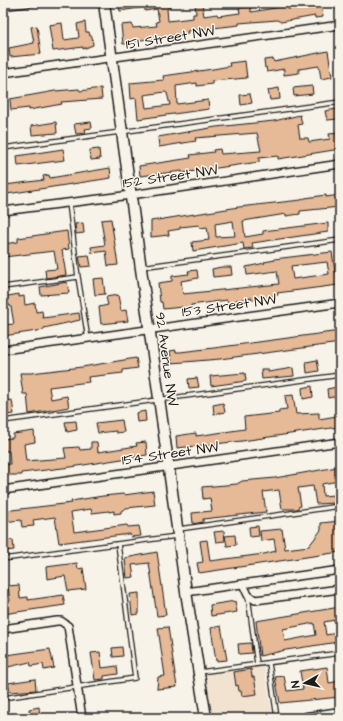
<svg xmlns="http://www.w3.org/2000/svg" width="343" height="721" font-family="'Architects Daughter',sans-serif">
  <style>
    .built { fill: #f2e2d0 }
    .building { fill: #e6b997; stroke: #1c1c1c; fill-rule: evenodd }
    .lines { fill: none; stroke-linecap: round; stroke-linejoin: round }
    .lane-casing { stroke: #1c1c1c; stroke-width: 6 }
    .street-casing { stroke: #1c1c1c; stroke-width: 10 }
    .secondary-casing { stroke: #1c1c1c; stroke-width: 13 }
    .lane { stroke: #f7f3e8; stroke-width: 3.5 }
    .street { stroke: #f7f3e8; stroke-width: 7 }
    .secondary { stroke: #f7f3e8; stroke-width: 10 }
    .labels { text-anchor: middle; stroke-width: 3; stroke-linejoin: round; paint-order: stroke }
    .street-label { font-size: 14px; fill: #1c1c1c; stroke: #f7f3e8 }
  </style>
  <rect width="100%" height="100%" fill="#f7f3e8"/>
  <filter id="ink" filterUnits="userSpaceOnUse"><feTurbulence type="fractalNoise" baseFrequency=".025" numOctaves="2"/><feDisplacementMap in="SourceGraphic" scale="8" xChannelSelector="R" yChannelSelector="G"/><feConvolveMatrix kernelMatrix="1 2 1 2 8 2 1 2 1" color-interpolation-filters="sRGB"/></filter>
  <g filter="url(#ink)">
    <!-- built -->
    <path class="built" d="M264,666L272,714L238,718H213L207,687L206,673Z"/>
    <!-- building -->
    <path class="building" d="M118,3H170V7L167,9L168,21L193,18V14H196L195,3H202L204,16L217,14L218,16L240,13L239,8L251,7V12L287,6L288,9L321,4L323,17L315,18V16L281,22L277,20L239,23V25L187,31L188,33L183,34L134,41L135,43L123,44L121,25L132,24L133,28L157,26L156,22L159,21L157,9L145,11V7L120,11Z
      M85,22L86,32H89L90,36H92L93,45L83,49V47L53,51L49,25L62,23L64,40L78,38L79,37L77,24Z
      M37,26L41,54L10,57L9,48L34,43L31,27Z
      M328,51L332,77L321,79L319,66L299,69V73L284,75V69L267,72L266,67L265,68L264,60L273,59L274,62Z
      M245,61L247,78L212,81V84L197,86V83L176,86L177,104L208,100L209,109L138,119L136,98L131,99L130,83L164,80L163,76L213,69L230,66L229,63ZM165,92L167,93L170,105L146,108L144,95Z
      M312,86L313,94L294,96L293,88Z
      M101,88L102,99L61,102L62,104L29,110V108L11,110L10,99L55,91L79,89L80,91Z
      M279,88L280,99L270,100L268,90Z
      M250,94L252,103L241,105L240,95Z
      M337,109L339,119L327,120L325,111Z
      M300,115L302,124L298,125L300,138H308L309,142L330,139L329,134L339,133L340,149L278,159V156L259,158V162L182,173V171L174,172L140,176L139,166L191,158L190,155L214,152L213,150L220,149L221,154L261,151L257,133L195,138L196,141L159,147L158,137L216,127L274,121Z
      M56,122L57,133L32,135L31,126Z
      M91,122L92,128L85,129L86,133L76,134L74,124Z
      M63,149L65,160L18,166L17,156Z
      M99,149L100,159L91,160L90,150Z
      M110,168L111,178L7,194L5,185L44,180L43,176L49,175L50,178Z
      M326,195V197L340,195V207L300,211V214L286,216V214L243,221L245,237L263,234V231L328,223V232L252,243L253,248L244,249L243,243L193,251L192,242L209,240L207,227L200,228L199,225L180,227V229L168,231L169,235L151,237V221L239,207L301,200L305,198ZM233,221L235,236L216,237L215,224Z
      M111,219L118,265L108,266L106,251L92,253L91,247L105,245L101,220Z
      M83,223L84,233L76,234L75,224Z
      M67,231L69,249L62,250L66,275L46,278L45,270L57,269L54,251L4,257L3,244L18,242V238Z
      M332,252L335,272L340,271L338,285L277,293L278,295L270,296V298L252,300V298L236,300V303L228,304L227,300L191,305L192,309L184,310L183,307L163,309L162,302H160L158,283L172,281V276L189,274L188,271L197,270L198,278L181,281L183,294L279,284L277,271L247,275L246,267L265,263L264,262L275,260L274,259ZM327,262L329,274L293,279L291,266Z
      M89,255L91,266L81,267L79,256Z
      M221,267H231L232,275L213,277L212,269Z
      M103,278L105,294L95,295L93,279Z
      M67,282L69,293L41,295L40,287Z
      M19,294V297L24,296L25,305L35,303L36,312L42,311L43,318L79,313L80,320L44,328V330L3,336V325L14,324L11,307L10,305L3,306V297Z
      M118,295L121,311L126,310L128,321L101,324L99,307L108,305L106,297Z
      M340,331V343L220,359L172,363L170,351L176,350V352H180L214,348Z
      M136,358L138,368L123,370V373L88,377L89,382L49,387L51,399L67,396L69,407L29,414L27,394H23L20,373H31L82,367Z
      M317,360L319,371L307,373L306,362Z
      M293,368L294,376L262,379L261,369H268V372Z
      M245,373L246,381L211,386L210,376Z
      M197,378L199,387L189,388L188,379Z
      M312,386L313,397L303,399L302,388Z
      M337,387L338,396L328,398L327,389Z
      M293,395L296,414L319,413V419L337,416L338,427L242,441L177,448L176,436L196,433V436L245,429L244,417L279,413V410L287,409L285,396Z
      M12,400L14,414L5,415L3,401Z
      M223,403L225,412L214,414L213,405Z
      M145,411L146,421L137,422L136,413Z
      M122,420L124,432L116,433V431L98,433L96,423Z
      M76,421L77,430L67,432L65,422Z
      M34,431L35,442L24,444L26,461L66,458L64,448L79,447L80,450L91,449V442H97L98,452L137,446L136,443L146,442L147,455L71,467L21,473L22,475H3V465L10,464L9,451H3V439L13,438V434Z
      M337,467L338,481L322,484L323,496L334,495L335,503L316,504L313,486L298,488L301,506L298,507V509H282L279,490L263,492L266,512L203,519V522L193,524L192,513L212,511L210,498L203,499L202,487L237,484L242,481L275,478Z
      M153,491L155,505L126,508L121,511V513L114,514V511L109,512V511L92,513L91,509L71,512L74,532L127,525L128,527L139,526L141,536L131,537L130,534L59,543L55,517L33,520L34,526L22,527L21,520L3,522V511L72,503L71,501L103,496L123,494L124,495Z
      M340,521V552L199,573L197,563L203,562L200,541L207,540L210,561L264,554L276,551L274,539L261,541L260,531L282,529L285,549L309,546L321,530V523Z
      M258,526L259,536L250,537L249,527Z
      M224,531L225,541L216,542L214,532Z
      M235,535L236,545L227,546L225,536Z
      M13,540L14,550L5,551L3,541Z
      M157,552L166,615L157,616L149,563L132,565L134,577L127,578L125,558Z
      M77,563L78,569L83,568L86,589L68,591L65,576L47,579L46,567Z
      M19,585L20,598L28,597V600L63,595L65,605L3,614V602L10,601L8,586Z
      M139,593V614L132,615L130,594Z
      M235,601L237,612L211,616L210,605Z
      M340,607V619L324,622L326,635L337,633L338,642L286,650L260,656L256,621ZM314,623L316,635L285,641L283,629Z
      M221,626L227,660L216,661L211,628Z
      M168,627L177,687L157,689L158,677L165,676L158,628Z
      M251,643L252,653L239,654L238,644Z
      M122,647L123,656L113,657L112,648Z
      M50,649L54,668L44,670L43,664L31,666L30,662L8,667L6,655Z
      M100,652L102,668L117,666L118,674L104,676V679L95,680L91,653Z
      M327,667L329,683L340,681V697L280,703L275,677L284,676L287,691L303,689L300,671Z
      M251,669L252,677H254L257,694L242,696L241,691H239L238,685L236,686L234,672Z
      M35,679L36,690L10,692L8,683Z
      M39,707L40,716L30,717L29,709Z"/>
    <g class="lines">
      <!-- lane casing -->
      <g class="lane-casing">
        <path id="lane" d="M3,8L39,3
          M3,148L340,102
          M69,203L78,277L88,339
          M141,267L340,240
          M3,287L78,277
          M3,421L340,375
          M179,529L340,506
          M3,559L177,536
          M248,596L257,664
          M269,663L277,718
          M200,672L340,653
          M3,698L135,678L118,544"/>
      </g>
      <!-- street casing -->
      <g class="street-casing">
        <path id="street" d="M339,3L340,7
          M3,73L340,25
          M3,211L131,195L340,164
          M3,350L340,303
          M3,490L340,442
          M243,584L248,595L255,600L340,589
          M186,592L340,570
          M3,629L57,621H61L68,626L82,718"/>
      </g>
      <!-- secondary casing -->
      <g class="secondary-casing">
        <path id="secondary" d="M104,3L186,592L206,718
          M307,718L340,713"/>
      </g>
      <!-- lane -->
      <use href="#lane" class="lane"/>
      <!-- street -->
      <use href="#street" class="street"/>
      <!-- secondary -->
      <use href="#secondary" class="secondary"/>
    </g>
  </g>
  <g class="labels">
    <!-- street labels -->
    <g class="street-label">
      <text transform="translate(170 37) rotate(-9)" y="5">151 Street NW</text>
      <text transform="translate(170 176) rotate(-8)" y="5">152 Street NW</text>
      <text transform="translate(229 305) rotate(-8)" y="5">153 Street NW</text>
      <text transform="translate(167 359) rotate(82)" y="5">92 Avenue NW</text>
      <text transform="translate(170 453) rotate(-8)" y="5">154 Street NW</text>
    </g>
  </g>
  <!-- margin -->
  <rect width="343" height="721" fill="none" stroke="#f7f3e8" stroke-width="16"/>
  <rect x="8" y="8" width="327" height="705" fill="none" stroke="#1c1c1c" stroke-width="1.5" filter="url(#ink)"/>
  <!-- north arrow -->
  <g transform="translate(305 683) rotate(262)" stroke="#f7f3e8" stroke-width="3" paint-order="stroke">
  <path d="M0-3L7 15L0 10L-7 15Z" fill="#1c1c1c"/>
  <text y="-6" font-size="11" font-weight="bold" text-anchor="middle" fill="#1c1c1c">N</text>
  </g>
</svg>
